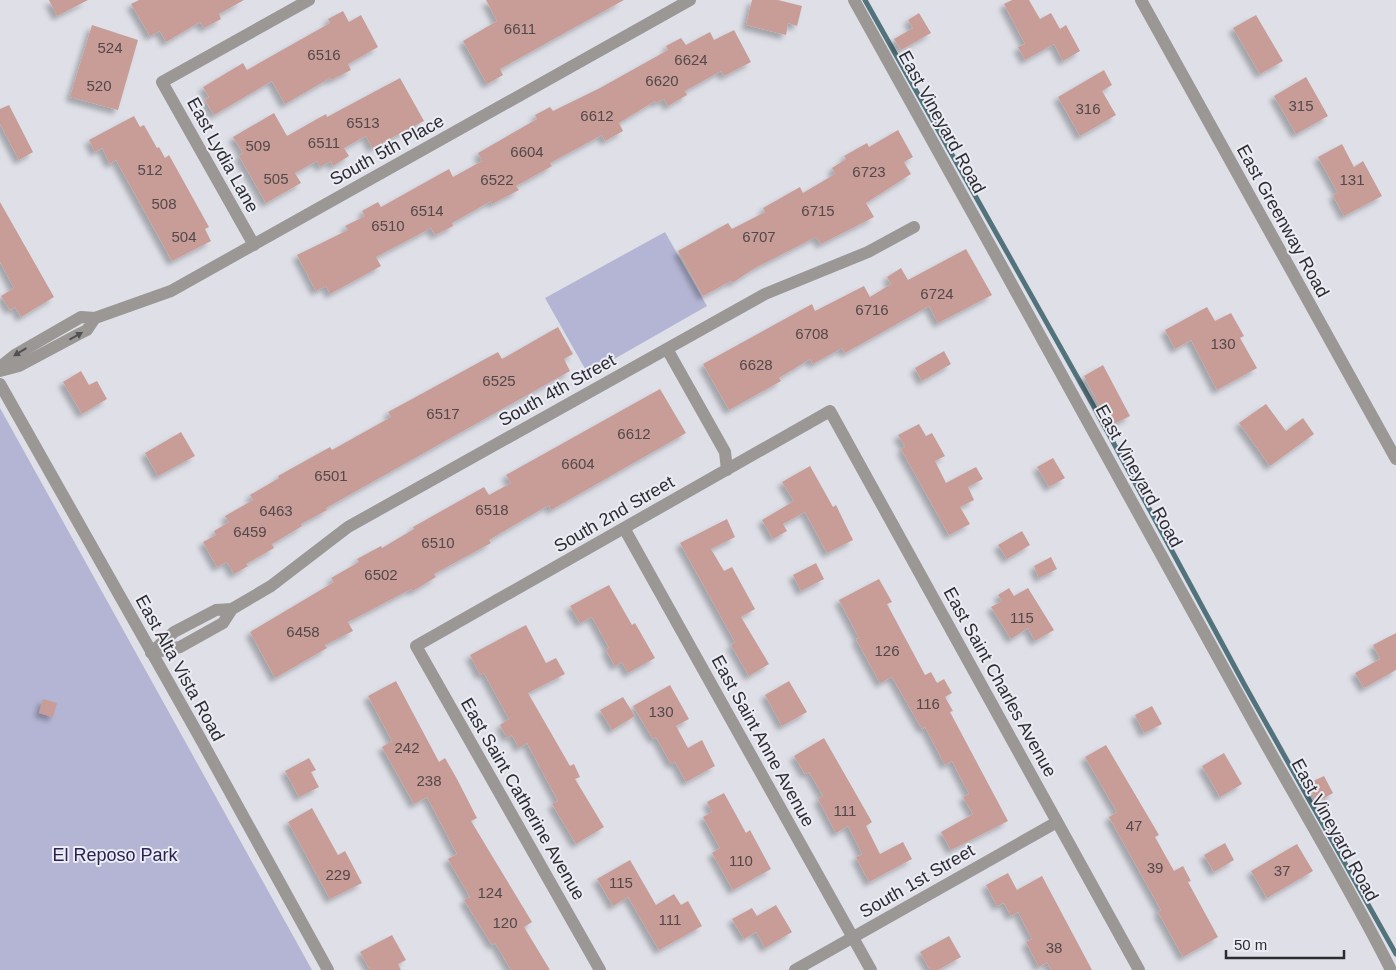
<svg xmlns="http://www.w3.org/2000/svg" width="1396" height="970" font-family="Helvetica,sans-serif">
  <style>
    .green { fill: #b4b5d4 }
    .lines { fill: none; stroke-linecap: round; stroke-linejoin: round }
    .stream { stroke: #52737c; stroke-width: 5 }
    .building { fill: #c89d98; filter: url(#shadow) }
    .street { stroke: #9a9794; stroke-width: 12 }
    .oneway { fill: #525153 }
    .labels { text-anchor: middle; stroke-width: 4; stroke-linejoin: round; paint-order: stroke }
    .number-label { font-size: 15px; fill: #53484a }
    .street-label { font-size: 18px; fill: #2c2c30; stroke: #ececf5 }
    .park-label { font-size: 18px; fill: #282352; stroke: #ececf5 }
  </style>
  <defs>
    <filter id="shadow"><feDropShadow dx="-4.5" dy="4.5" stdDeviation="2.5" flood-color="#0004"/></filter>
  </defs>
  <rect width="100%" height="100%" fill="#dfdfe8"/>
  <!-- green -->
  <path class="green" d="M665,232L707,306L588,374L545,298Z
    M0,408L312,970H0Z"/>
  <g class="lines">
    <!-- stream -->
    <path class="stream" d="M865,0L1093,405L1244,684L1396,954"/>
  </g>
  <!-- building -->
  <path class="building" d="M49,0H88L57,16Z
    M139,0H244L219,14L221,19L204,28L200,22L166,42L160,31L150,36L131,4Z
    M486,0H624L500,69L503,75L487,84L463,41L497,21Z
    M752,0H778L802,6L797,26L788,23L786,35L746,25Z
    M1012,0H1029L1040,19L1051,13L1060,29L1066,25L1080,51L1063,61L1054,44L1025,60L1018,47L1025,44L1004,4Z
    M343,11L349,22L361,15L378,47L348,64L351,70L331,80L330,78L285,104L272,81L214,115L205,100L209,97L203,87L243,63L247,70L330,23L328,19Z
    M919,13L931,33L901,50L894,39L913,28L908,20Z
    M1256,15L1283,61L1260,74L1233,28Z
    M92,25L138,40L118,110L70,97Z
    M734,30L751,62L724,76L721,71L685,91L687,95L668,106L664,99L656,103L655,101L619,123L623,131L605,141L602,135L550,163L552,166L516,186L519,190L492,204L491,201L452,223L453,226L435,235L431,228L376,257L381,266L330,294L326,286L316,291L297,255L348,230L345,226L365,216L362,211L378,202L381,207L449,169L453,177L482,161L478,153L537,119L535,115L550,107L553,111L600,88L668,50L666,46L681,38L686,45L710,32L714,40Z
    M1104,70L1112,85L1102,91L1116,115L1080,136L1058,97Z
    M1306,77L1328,116L1296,134L1274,96Z
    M400,78L424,121L372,148L366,136L344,148L349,156L333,166L331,161L320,167L317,161L295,173L301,183L266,203L239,156L243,153L233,137L274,113L287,136L326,114L327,117Z
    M9,105L33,152L19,160L0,124V109Z
    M134,116L140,127L144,125L157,148L159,147L165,158L169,155L209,227L205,229L211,241L172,261L116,160L110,164L102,148L95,152L89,140Z
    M898,130L913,157L904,162L911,174L866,203L874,217L821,244L816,237L755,268L732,283L731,281L703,296L678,251L728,223L732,229L765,212L763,208L800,187L803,193L835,174L832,168L846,159L844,156L867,143L869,147Z
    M1342,144L1354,167L1363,161L1382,196L1344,216L1333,195L1338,193L1318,157Z
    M0,202L54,297L21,317L15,307L10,310L1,296L14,288L0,262Z
    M966,249L992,295L938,323L929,306L845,353L842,348L813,364L810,359L779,378L781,381L729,410L703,364L812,304L815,311L864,286L870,297L891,284L887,277L901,268L908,280Z
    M1207,307L1215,321L1231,313L1244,336L1240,338L1257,368L1217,390L1191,340L1175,349L1165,330Z
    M558,327L573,354L564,359L570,371L326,508L327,510L301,524L302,526L272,544L274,548L246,564L248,566L234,574L227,562L217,567L203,542L216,535L214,531L229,522L225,516L253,500L250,495L279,478L278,476L330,447L332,450L391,417L388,412L412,399L498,352L502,359Z
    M944,351L951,364L922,381L915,368Z
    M1103,365L1130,416L1110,426L1084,376Z
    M81,371L89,385L97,381L107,399L82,414L63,382Z
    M660,389L686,433L551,510L549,505L521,521L489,540L491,543L434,574L436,577L413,591L411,589L348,622L353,631L325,645L327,648L275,678L250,632L334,582L331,578L359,562L357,559L381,546L382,548L414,529L413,527L484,487L489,495L511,483L506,475Z
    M1266,404L1286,431L1303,418L1314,434L1270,466L1239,423Z
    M919,424L926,436L932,433L945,456L935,461L946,483L976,467L983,479L968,487L974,500L960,507L970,524L949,535L901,449L905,447L898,435Z
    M181,432L195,456L158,476L145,453Z
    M1053,458L1065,478L1049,487L1037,467Z
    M810,466L833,507L836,505L853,540L827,553L805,512L783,524L787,531L773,539L762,520L794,501L782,482Z
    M727,519L735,537L711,549L724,571L732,567L755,609L741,617L769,664L749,676L731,645L735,642L680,543Z
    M1022,531L1030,545L1007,559L998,545Z
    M1051,557L1057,569L1039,578L1034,566Z
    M816,563L824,579L801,591L793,575Z
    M879,579L892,602L887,604L925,675L931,672L937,683L944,679L952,693L945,697L953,711L950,712L1008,821L951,850L941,832L973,814L963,797L969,794L952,761L945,765L925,727L922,729L892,677L880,683L856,639L859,638L839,600Z
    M609,585L632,625L635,623L655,658L628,673L622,662L615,666L606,650L609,648L592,617L580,623L570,606Z
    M1009,588L1014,596L1028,588L1054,630L1035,641L1028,628L1011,639L991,607L1002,601L998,595Z
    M526,625L546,663L556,658L565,674L528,693L570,766L574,764L580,777L575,779L604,827L576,844L552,804L558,801L527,743L519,748L512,735L507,738L500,725L509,719L484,673L480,675L470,655Z
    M1396,633V670L1364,688L1355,673L1380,659L1373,645Z
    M396,681L439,762L445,758L457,779L477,818L471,821L532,922L524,927L550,970H511L495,943L492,945L464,900L470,897L448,859L457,854L427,797L414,804L382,747L392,741L368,696Z
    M789,681L807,712L782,726L765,695Z
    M670,685L689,719L676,726L688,748L702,740L715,766L686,782L675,762L671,764L656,737L653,739L633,706Z
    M623,697L635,716L612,730L600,710Z
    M43,699L57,703L53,717L39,713Z
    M1152,706L1162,724L1144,733L1135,715Z
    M824,738L872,822L866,826L880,854L903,842L912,859L869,882L856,857L862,854L848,826L836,833L818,799L823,796L809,772L805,774L794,756Z
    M1106,745L1159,835L1155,837L1174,871L1183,866L1191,881L1188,882L1218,937L1183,957L1158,912L1161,910L1109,817L1117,812L1085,757Z
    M1224,753L1242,784L1220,797L1202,766Z
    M309,758L316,770L311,772L319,787L299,797L285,771Z
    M1324,776L1333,793L1317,802L1307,784Z
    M724,793L746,833L750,830L771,869L733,890L712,853L720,848L703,817L712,812L707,802Z
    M312,808L338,855L345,851L362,883L330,899L288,822Z
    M1225,843L1234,860L1214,872L1204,855Z
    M1297,844L1313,871L1267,898L1251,871Z
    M630,860L656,905L674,894L681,905L688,901L702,926L659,950L628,897L613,906L597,879Z
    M1008,873L1017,890L1042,876L1092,970H1051L1047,962L1039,967L1026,942L1032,939L1018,912L1011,916L1004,903L997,906L986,885Z
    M776,905L792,932L765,948L756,932L744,939L732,919L752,908L757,916Z
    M392,935L406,960L398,964L401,970H370L360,952Z
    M949,936L961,957L938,970H930L920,952Z"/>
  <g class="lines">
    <!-- street -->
    <path class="street" d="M854,0C986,237 1117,474 1248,712C1295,798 1347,882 1391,970
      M1141,0L1396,459
      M254,245L162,82L309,0
      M667,349L725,452L727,470
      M0,367L15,355L81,317L95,318L171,291L690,0
      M0,371L19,366L79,334L87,330L95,318
      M0,384L199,736L328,970
      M624,528L871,970
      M153,651L174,632L216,610L232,609
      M151,653L180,647L223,623L232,609L271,586L348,527L765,294L868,252L914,227
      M600,970L416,646L830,411L1139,970
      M795,970L1057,822"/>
  </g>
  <!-- one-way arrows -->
  <defs><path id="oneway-solid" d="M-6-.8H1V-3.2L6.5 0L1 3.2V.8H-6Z" transform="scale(1.25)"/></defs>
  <g class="oneway">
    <use href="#oneway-solid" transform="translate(76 336) rotate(-29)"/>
    <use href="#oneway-solid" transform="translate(20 352) rotate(149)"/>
  </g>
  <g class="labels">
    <!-- number labels -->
    <g class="number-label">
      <text x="520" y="34">6611</text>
      <text x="110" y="53">524</text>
      <text x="324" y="60">6516</text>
      <text x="691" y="65">6624</text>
      <text x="662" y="86">6620</text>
      <text x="99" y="91">520</text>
      <text x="1301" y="111">315</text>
      <text x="1088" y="114">316</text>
      <text x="597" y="121">6612</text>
      <text x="363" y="128">6513</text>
      <text x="324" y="148">6511</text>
      <text x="258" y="151">509</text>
      <text x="527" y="157">6604</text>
      <text x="150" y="175">512</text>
      <text x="869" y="177">6723</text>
      <text x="276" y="184">505</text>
      <text x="497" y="185">6522</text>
      <text x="1352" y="185">131</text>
      <text x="164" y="209">508</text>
      <text x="427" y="216">6514</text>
      <text x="818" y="216">6715</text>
      <text x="388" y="231">6510</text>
      <text x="184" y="242">504</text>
      <text x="759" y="242">6707</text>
      <text x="937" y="299">6724</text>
      <text x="872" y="315">6716</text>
      <text x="812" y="339">6708</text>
      <text x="1223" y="349">130</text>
      <text x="756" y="370">6628</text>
      <text x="499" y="386">6525</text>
      <text x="443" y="419">6517</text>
      <text x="634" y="439">6612</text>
      <text x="578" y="469">6604</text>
      <text x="331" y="481">6501</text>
      <text x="492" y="515">6518</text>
      <text x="276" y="516">6463</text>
      <text x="250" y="537">6459</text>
      <text x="438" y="548">6510</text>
      <text x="381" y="580">6502</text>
      <text x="1022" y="623">115</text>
      <text x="303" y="637">6458</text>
      <text x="887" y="656">126</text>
      <text x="928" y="709">116</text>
      <text x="661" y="717">130</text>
      <text x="407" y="753">242</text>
      <text x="429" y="786">238</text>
      <text x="845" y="816">111</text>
      <text x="1134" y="831">47</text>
      <text x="741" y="866">110</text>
      <text x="1155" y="873">39</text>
      <text x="1282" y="876">37</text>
      <text x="338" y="880">229</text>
      <text x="621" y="888">115</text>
      <text x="490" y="898">124</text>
      <text x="670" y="925">111</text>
      <text x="505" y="928">120</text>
      <text x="1054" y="953">38</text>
    </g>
    <!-- street labels -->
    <g class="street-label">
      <text transform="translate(942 122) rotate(61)" y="6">East Vineyard Road</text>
      <text transform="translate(387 150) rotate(-29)" y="6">South 5th Place</text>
      <text transform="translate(223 155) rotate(61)" y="6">East Lydia Lane</text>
      <text transform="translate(1283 221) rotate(61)" y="6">East Greenway Road</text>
      <text transform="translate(557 390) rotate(-29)" y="6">South 4th Street</text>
      <text transform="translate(1139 476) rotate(61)" y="6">East Vineyard Road</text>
      <text transform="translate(614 514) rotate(-30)" y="6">South 2nd Street</text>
      <text transform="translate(180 668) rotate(61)" y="6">East Alta Vista Road</text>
      <text transform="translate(1000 682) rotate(61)" y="6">East Saint Charles Avenue</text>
      <text transform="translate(763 741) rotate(61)" y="6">East Saint Anne Avenue</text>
      <text transform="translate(523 799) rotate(60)" y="6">East Saint Catherine Avenue</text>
      <text transform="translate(1335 830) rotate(61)" y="6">East Vineyard Road</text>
      <text transform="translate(917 881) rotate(-30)" y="6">South 1st Street</text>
    </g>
    <!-- park labels -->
    <g class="park-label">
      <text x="115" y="861">El Reposo Park</text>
    </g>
  </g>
  <!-- scale -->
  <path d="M1226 950v8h118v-8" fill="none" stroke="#2c2c30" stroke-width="2.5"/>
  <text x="1234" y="950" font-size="15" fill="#2c2c30" stroke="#ececf5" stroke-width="4" paint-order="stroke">50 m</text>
</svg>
